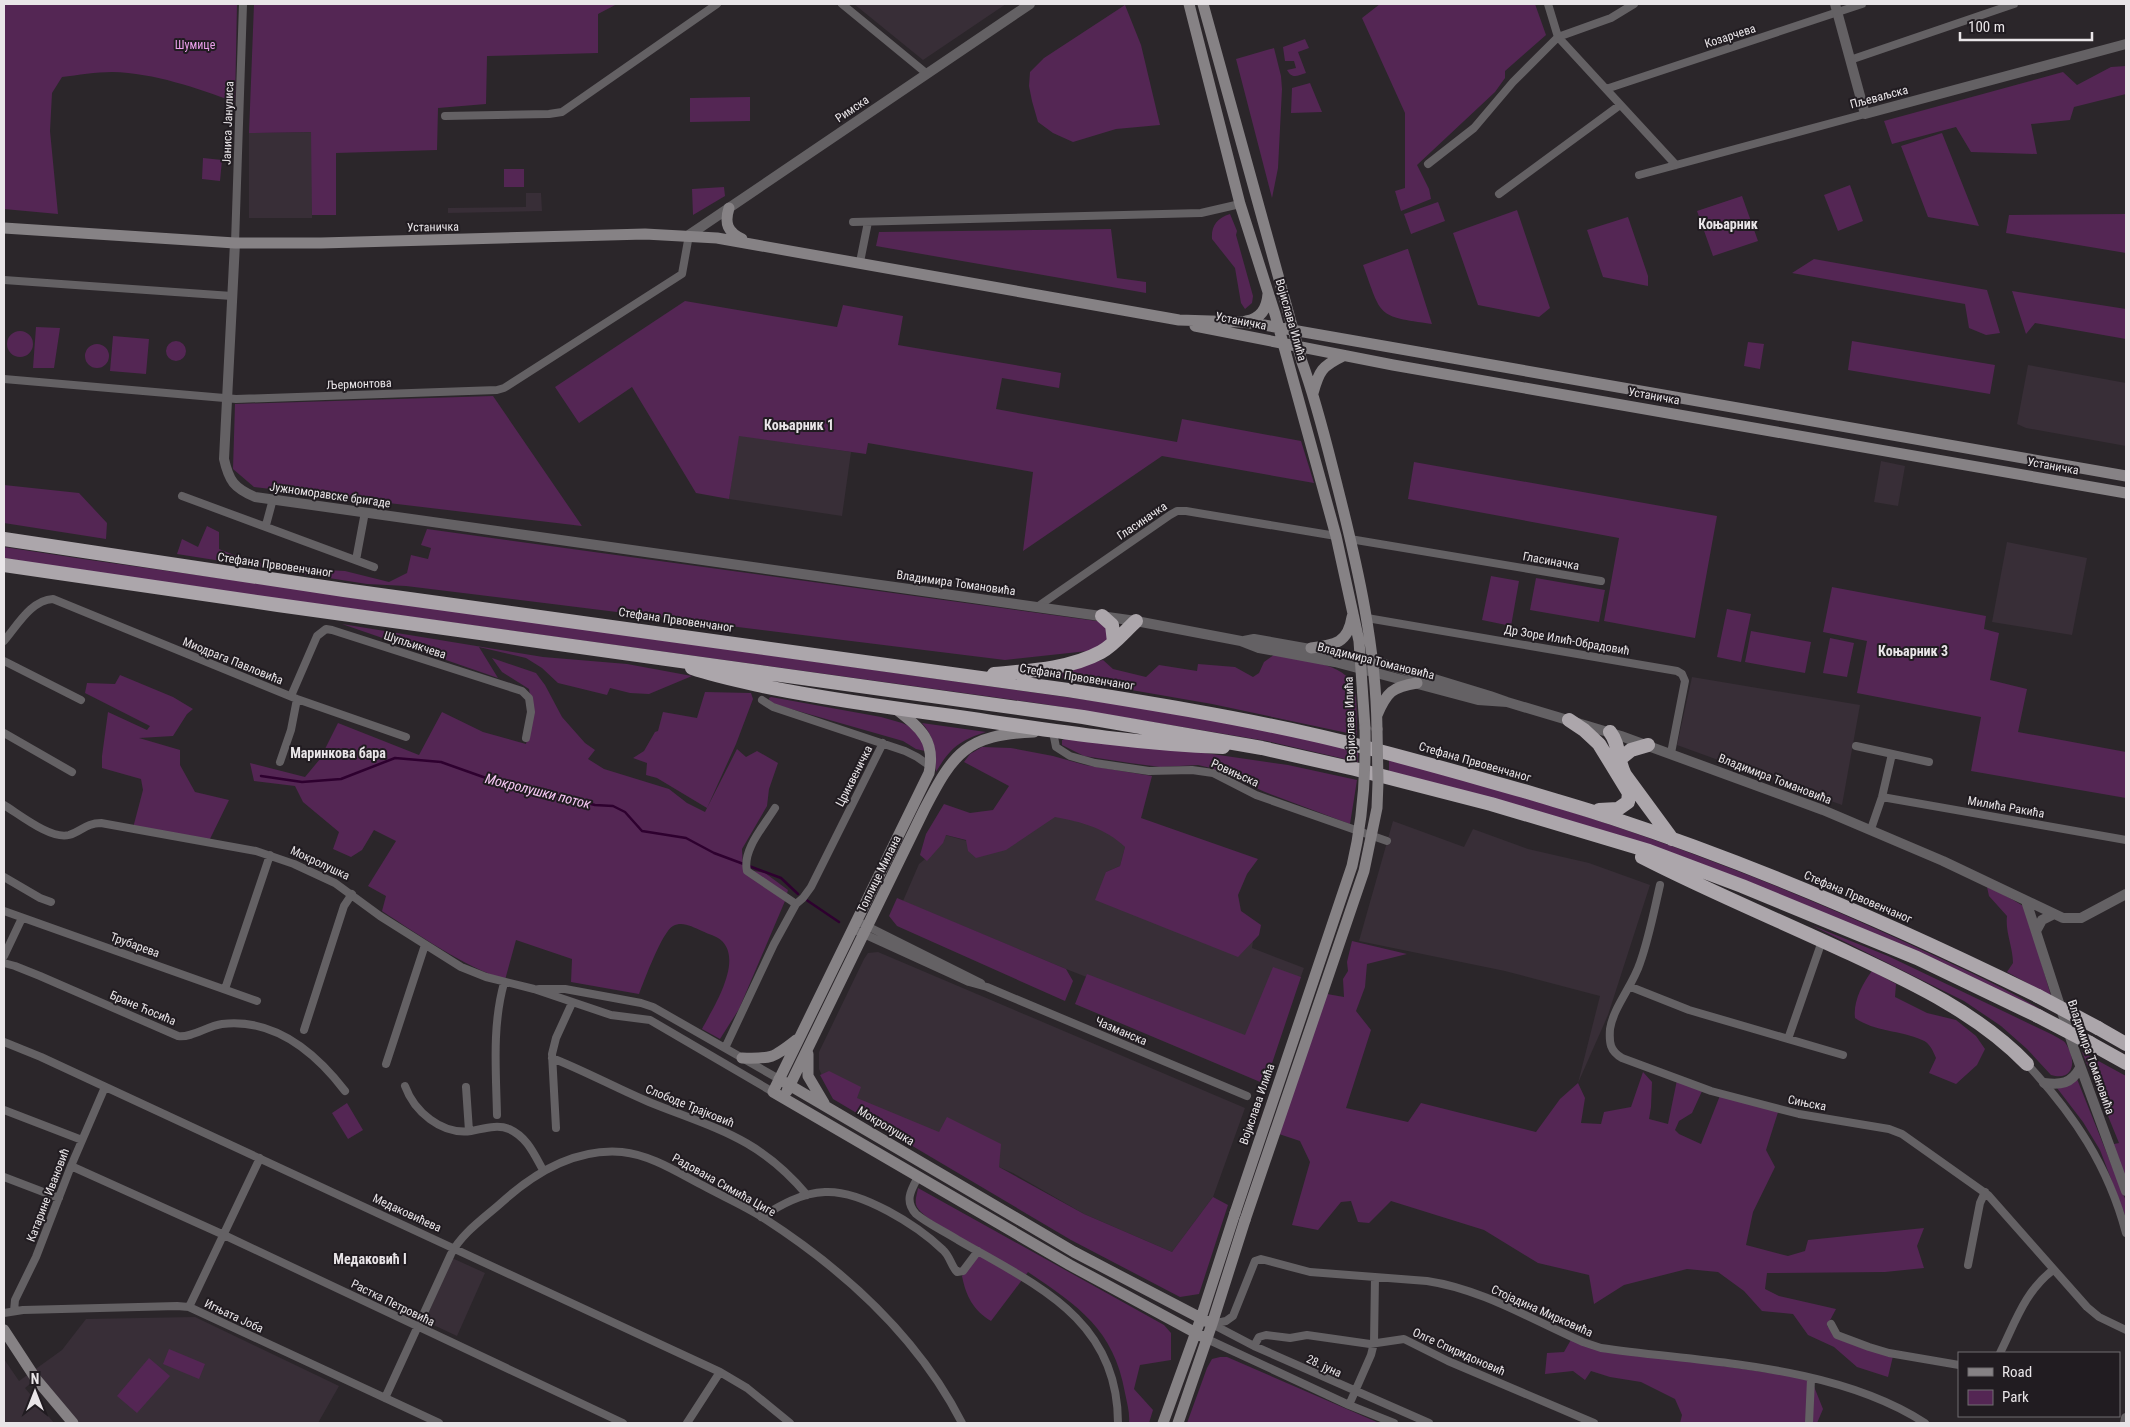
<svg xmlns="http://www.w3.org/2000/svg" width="2130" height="1427" font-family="'Roboto Condensed',sans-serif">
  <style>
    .built { fill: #382e37 }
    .green { fill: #542654 }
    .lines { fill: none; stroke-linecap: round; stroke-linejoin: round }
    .stream { stroke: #2e002f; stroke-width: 2.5 }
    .minor { stroke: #646164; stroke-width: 8 }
    .tertiary { stroke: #646164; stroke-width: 10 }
    .secondary { stroke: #868285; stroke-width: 11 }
    .trunk { stroke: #aca6ab; stroke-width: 14 }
    .secondary-bridge { stroke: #868285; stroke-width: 11 }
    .trunk-bridge { stroke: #aca6ab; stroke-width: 14 }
    .labels { text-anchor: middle; stroke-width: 4; stroke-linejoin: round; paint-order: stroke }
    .street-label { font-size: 12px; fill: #e9e5e8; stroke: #211c21 }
    .park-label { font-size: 12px; fill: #ec9feb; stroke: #211c21 }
    .neighbourhood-label { font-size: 14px; font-weight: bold; fill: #e9e5e8; stroke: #211c21 }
    .water-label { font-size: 14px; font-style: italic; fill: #f8c9f6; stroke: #211c21 }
  </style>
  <rect width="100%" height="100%" fill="#2b262a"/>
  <!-- built -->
  <path class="built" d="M854,4H1006L923,60Z
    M312,132V218H249V133Z
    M526,193H541L542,211L448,213V208L526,207Z
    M2028,365L2126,383V446L2026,428L2017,424Z
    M738,435L851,452L842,516L729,499Z
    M1881,461L1905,466L1898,506L1874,502Z
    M2007,542L2087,558L2072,635L1992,622Z
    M1692,677L1860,705L1842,805L1677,745Z
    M1061,809L1108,826L1125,847L1120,866L1106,872L1253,941L1252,948L1304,968L1274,1050L1066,969L903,901L919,864L930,855L945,835L967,841Z
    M1393,821L1464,847L1473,829L1528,849L1589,863L1650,885L1608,1015L1578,1083L1600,996L1505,971L1359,941Z
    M878,952L1245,1108L1213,1197L1172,1252L1084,1214L1013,1173L832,1096L819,1069V1052L864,959L868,953Z
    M452,1258L485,1273L457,1336L425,1321Z
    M195,1317L339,1386L318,1423H77L37,1378L25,1388L54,1423H4V1359L19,1381L62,1350L86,1319Z"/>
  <!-- green -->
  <path class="green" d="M4,4H237L235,102C196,88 155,73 112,72C96,72 78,75 62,77L52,93L50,131L58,214L4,209Z
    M254,4H617L598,14V53L487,56L486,104L438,108L437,150L336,153V215H312L311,132L249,133Z
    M1380,4H1535L1546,35L1505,71V78L1495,92L1417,165L1429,189L1431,199L1401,211L1395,191L1405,188V113L1362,18Z
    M1125,5L1141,45L1160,125L1116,129L1073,142L1053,133L1038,122L1032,101L1029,86L1030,72L1044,58Z
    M1305,39L1309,48L1298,52L1306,73C1297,76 1292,79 1287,70L1296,68L1294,61H1285L1283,47Z
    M1274,48L1281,76L1282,89L1278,168L1272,198L1236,59Z
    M2126,66V94L2074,107L2070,120L2031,124L2037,154L1971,152L1956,127L1892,144L1884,121L2063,72L2077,85L2111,67Z
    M1310,83L1322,112L1291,113L1292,88Z
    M750,97V121L690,122V98Z
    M1942,133L1979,226L1928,217L1901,146Z
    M203,158L222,160L220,181L202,179Z
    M504,169H524V187H504Z
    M1850,185L1863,221L1838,231L1824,195Z
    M724,187L725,196L693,215L692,189Z
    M1742,196L1758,241L1713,256L1697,211Z
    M1438,202L1445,221L1411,234L1404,214Z
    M1517,210L1550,308L1539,317L1478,305L1453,233Z
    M1230,214L1237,231L1236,235L1253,296L1252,303L1245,309L1241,303L1235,268L1212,239C1211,226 1217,218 1230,214Z
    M2126,214V253L2006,233L2009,215Z
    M1628,217L1648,276V286L1603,277L1587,230Z
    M1111,229L1117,278L1146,282V293L876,246L879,232Z
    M1407,249H1408L1432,324C1376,316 1382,317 1363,265Z
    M1814,259L1987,290L2000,333L1986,335L1969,328L1965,304L1792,273Z
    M2012,291L2126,309V339L2035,323L2026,334Z
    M685,301L837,327L843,305L903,316L898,345L1061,373L1059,388L1002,378L996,409L1177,442L1182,419L1301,441L1314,483L1162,456L1023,551L1033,472L868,443L866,454L739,436L729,499L696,493L632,387L579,423L555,387Z
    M36,327L60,328L54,368H33Z
    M7 344a13 13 0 1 1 26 0a13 13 0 1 1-26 0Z
    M113,336L149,339L146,374L110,371Z
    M1852,341L1995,365L1990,394L1848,370Z
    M166 351a10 10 0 1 1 20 0a10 10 0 1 1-20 0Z
    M1748,342L1764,344L1760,369L1744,366Z
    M85 356a12 12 0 1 1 24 0a12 12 0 1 1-24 0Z
    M493,396L582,526L254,487L233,469L235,404Z
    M1414,462L1717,516L1695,638L1604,621L1619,538L1408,499Z
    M4,485L79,493L107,523L106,539L4,523Z
    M207,526L219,532V549L249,561L306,569L345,571L389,582L407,573L411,555L428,559L431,548L421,545L427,529L1104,622L1109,641L1097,650L1005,660L406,586L367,584L177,554L182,539L198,547Z
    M4,547L90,560L1152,709L1281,733L1358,751V762L1267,741L1043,704L86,572L4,558Z
    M1491,576L1519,581L1511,626L1482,620Z
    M1536,578L1605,590L1599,622L1530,610Z
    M1832,587L1986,616L1984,629L1999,633L1990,680L2027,689L2018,732L2126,752V798L1971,771L1981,717L1857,693L1867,641L1823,632Z
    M1727,609L1751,614L1741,662L1717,657Z
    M342,624L543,657L627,664L692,676L649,694L630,693L610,688L607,695L558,683L542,668L526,658L479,647L498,678Z
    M1751,631L1811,642L1805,673L1745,662Z
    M1830,638L1854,643L1847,677L1823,673Z
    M1275,654C1297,659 1348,663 1354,688C1358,702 1356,721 1357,735L1212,704L1039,674L1103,660L1113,669L1146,677L1159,665L1197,671L1198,664L1235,667L1253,677L1259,673L1264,662Z
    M492,658L536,673L545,685L562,717L585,743L595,750L588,759L604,769L669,789L687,803L705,812L737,749L746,757L757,751L778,763L769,789L767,806L742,849L743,869L765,873L788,890L785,901L739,1009L720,1039L702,1029C713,1008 743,962 722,941C717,936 708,934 702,931C692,927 683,921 673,926C662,932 644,981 639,994L571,982L572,959L516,940L505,980C460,964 422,937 382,911L386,896L368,886L396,841L374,830L362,850L351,857L333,849L339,832L303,802L295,786L254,781L250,763L305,777L320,759L338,723L419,755L442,712L483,732L526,744L533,710L529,689L502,672Z
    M120,675L173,697L193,709L187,714L173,736L139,738L180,750V765L195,792L229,800L209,841L133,828L143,790L141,779L102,768V756L108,712L147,730L150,726L85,693L87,683L115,684Z
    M705,692L751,693L753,699L736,744L707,808L657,778L646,775L647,763L633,758L644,751L655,732L658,731L663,712L697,718Z
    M771,697L881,717L902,723L911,727L924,743L925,751L916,749L903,741L770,703L769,698Z
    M922,723L986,732C960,740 950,748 936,772C934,750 937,741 922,723Z
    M1065,739L1205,753L1288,765L1357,780L1350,824L1265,792L1211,768L1198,765L1160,767L1130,763L1084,756L1062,745V740Z
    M982,747L1011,748L1053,756L1085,765L1152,776L1141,818L1258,859L1247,874L1238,895L1241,911L1261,925L1259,935L1238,957L1095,900L1106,872L1120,866L1125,847C1105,828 1082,822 1055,817L1006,850L976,858L968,851L966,840L946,835L943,843L927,861L920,855L926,834L944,804L970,813L993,810L1009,786L964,762L970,754Z
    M1389,758C1445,774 1502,790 1559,808C1677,845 1794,891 1907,943C1958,967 2010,989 2058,1020L1841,922L1389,771Z
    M1987,887L2003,894L2025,907L2051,996L2007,972L2013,963C2013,947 2005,932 2007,916L1989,896Z
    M897,898L1066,969L1073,981L1065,1001L897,926L889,916Z
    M1811,925L1888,956L2053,1035C2057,1038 2064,1040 2066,1044C2077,1060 2074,1082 2051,1075L2027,1049L2001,1026L1964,1001Z
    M1352,941L1407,954L1367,964L1365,987L1356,1011L1371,1030L1346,1108L1408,1122L1421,1103L1536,1132L1560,1099L1578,1083L1585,1098L1581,1123L1601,1124L1604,1112L1631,1107L1643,1072L1652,1082L1651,1107L1649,1119L1668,1124L1677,1080L1703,1089L1692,1113L1679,1121L1675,1130L1679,1134L1701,1144L1721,1093L1779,1109L1766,1150L1775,1167L1753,1212L1746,1245L1788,1256L1805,1251L1808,1240L1924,1228L1917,1246L1924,1268L1885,1272L1767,1273L1765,1289L1779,1296L1836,1309L1827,1326L1837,1335L1893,1356L1888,1377L1857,1367L1834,1347L1808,1335L1793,1314L1762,1311L1744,1291L1718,1272L1687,1269L1624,1285L1594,1304L1589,1275L1538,1263L1484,1230L1391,1201L1369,1223L1358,1222L1351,1201L1341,1202L1318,1230L1292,1225L1310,1162L1300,1141L1279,1134L1327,994L1344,997L1343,979L1348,971L1347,962Z
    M1273,967L1301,977L1265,1084L1075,1004L1087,974L1245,1035Z
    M1872,971L1896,984L1895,997L1927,1013L1956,1020L1976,1036L1985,1049L1977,1065L1956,1084L1929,1073L1936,1058C1933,1051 1930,1043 1922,1040C1900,1030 1875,1032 1855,1018C1853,1002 1862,984 1872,971Z
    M2082,1052L2126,1076V1185L2109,1145L2119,1143Z
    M829,1071L861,1087L857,1098L939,1132L947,1117L1001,1144L999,1167L1084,1214L1172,1252L1213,1197L1228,1205L1199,1294L1180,1297L1071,1240L833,1099L820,1075Z
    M2077,1079L2126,1201V1218L2100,1150L2083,1122L2057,1088Z
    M347,1103L363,1130L348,1139L332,1113Z
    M918,1188L1164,1325L1171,1333V1360L1140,1365L1134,1389L1153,1410L1149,1423H1129C1130,1413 1127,1403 1125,1393C1114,1329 1078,1306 1028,1272L991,1321C973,1310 966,1296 962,1276L982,1250C969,1242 923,1219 917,1207C914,1201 917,1195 918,1188Z
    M1572,1338L1601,1348L1811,1379L1823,1409L1817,1423H1680L1682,1415L1675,1399L1641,1382L1610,1377L1591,1371L1585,1380L1573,1371L1545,1374L1547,1353L1564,1352Z
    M169,1349L205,1364L199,1379L163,1364Z
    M1220,1357H1227L1379,1423H1187L1207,1368L1212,1359Z
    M149,1358L170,1376L137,1413L117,1396Z"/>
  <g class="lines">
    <!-- stream -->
    <path class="stream" d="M261,776L302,782L341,779L395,758L441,762L486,778L595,805L613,806L625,812L642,831L686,838L714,853L781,878L798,894
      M805,899L839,922"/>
    <!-- minor -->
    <path class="minor" d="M842,4L926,73
      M1548,4L1558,37L1676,165
      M1850,60L2014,4
      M1606,89L1862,4
      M445,116L549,114L562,112L717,4
      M1428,164L1474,128L1513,82L1558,37L1611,18L1634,4
      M1639,175L1865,114
      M1499,194L1620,105
      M853,222L1201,213L1240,204
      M235,243L243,4
      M860,262L868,222
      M4,280L232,296
      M4,379L236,399L497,390L504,388L682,274L689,235
      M182,496L374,567
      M266,525L273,499
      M1350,539L1601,581
      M356,560L365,512
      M1037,607L1170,515L1177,511H1186L1336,536
      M1367,618L1677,671L1682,674L1685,681L1671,753
      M4,641C17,626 31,600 53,599L297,699L406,737
      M4,661L81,700
      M291,696L317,636L326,629L332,630L522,691L529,698L531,712L526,738
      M762,700L773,707L905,751L917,757L930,766
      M1053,732L1056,747L1070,756L1095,763L1149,771L1192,770L1213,773L1256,795L1387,841
      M4,733L72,772
      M1856,746L1929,762
      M280,762L291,730L297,699
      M1882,797L2126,840
      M4,805C19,814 51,840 69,835C82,831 86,823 101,823L256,851L294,864L335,883L380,916L461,967L486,977L534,989L611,1015L650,1020L773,1092
      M1871,829L1882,797L1892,754
      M4,877L40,898L51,902
      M1660,885C1654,911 1649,938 1640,963C1633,985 1613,1008 1610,1029C1609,1043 1610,1051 1622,1058L1711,1091L1799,1114L1889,1129L1902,1134L1988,1195L2087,1307L2099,1317L2126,1330
      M796,904L803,898L811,887L883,743
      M4,911L257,1001
      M857,921L981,983
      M853,929L969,982L987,987L1247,1096
      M4,956L22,918
      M4,963L15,966L40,976L178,1036C192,1038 207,1026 222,1024C274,1018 315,1052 345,1091
      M1631,987L1689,1010L1843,1055
      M225,989L270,855
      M539,989H565L641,1003L653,1007L779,1079
      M304,1030L344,906L352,894
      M1788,1039L1822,941
      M4,1042L41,1057L720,1372L747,1388L790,1423
      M725,1048L774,944L796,904L747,871C742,850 764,826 775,808
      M552,1058C585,1071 616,1088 649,1102C716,1129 758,1137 807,1195
      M386,1064L425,945
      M2027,1064C2074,1115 2108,1165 2126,1233
      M405,1086C414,1111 441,1135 471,1131C483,1129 497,1124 509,1129C527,1137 534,1154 543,1170
      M466,1087L469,1131
      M4,1110L82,1140
      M497,1115C496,1071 492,1026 504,983
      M556,1128L552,1054L556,1038L572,1003
      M71,1166L224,1235L623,1423
      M4,1177L59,1198
      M918,1177C911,1190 904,1201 916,1214C928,1224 944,1231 958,1240C1036,1285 1118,1319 1118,1423
      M761,1217C781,1205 801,1193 825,1192C861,1190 917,1225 943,1250C950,1256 951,1266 957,1272L963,1271L978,1251
      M1968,1265L1980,1203L1985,1192
      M189,1307L260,1158
      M14,1311L15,1300L36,1257L71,1166L105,1087
      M4,1313L23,1310L177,1306L189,1307L439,1423
      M1212,1324L1226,1321L1233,1316L1255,1261L1261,1259L1310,1272L1427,1281C1482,1289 1532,1320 1583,1342L1601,1348C1705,1363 1834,1364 1925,1423
      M1212,1324L1254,1346L1429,1423
      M1831,1324L1837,1335L1869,1347L1889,1353L1959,1365
      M1207,1339L1349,1405L1394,1423
      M1254,1346L1259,1337L1266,1335L1290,1338L1307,1335L1370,1344L1404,1339L1448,1361L1594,1423
      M2000,1353C2015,1323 2025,1291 2053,1270
      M385,1398L451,1254C462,1233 483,1219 501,1203C534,1173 575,1148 622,1152C651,1155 677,1172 702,1185C722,1196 743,1205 762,1217C843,1269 918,1337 962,1423
      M1349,1405L1371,1355L1374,1343L1375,1277
      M687,1423L720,1372
      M1809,1423L1811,1379"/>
    <!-- tertiary -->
    <path class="tertiary" d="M1835,4L1865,114L2126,44
      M689,235L1030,4
      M235,243L224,459C229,481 234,488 255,497L1136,621L1241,641L1259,648L1335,662L1478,700L1507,702
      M1244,641L1254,639L1372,660L1490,696L1507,702L1621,736L1823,810L1943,861L2063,918H2081L2126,894
      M2026,901L2074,1049L2126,1191
      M2036,931L2042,920L2054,914
      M2044,1083C2061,1085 2071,1084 2080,1068
      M2125,1423L2126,1418"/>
    <!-- secondary -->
    <path class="secondary" d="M1189,4L1240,204L1275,314L1336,536L1359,641L1365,728
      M1203,4L1302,362C1317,403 1327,446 1338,489C1358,568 1376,647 1377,729
      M729,208C724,224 728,232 742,239
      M4,228L235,243H321L645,234L717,238L1179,320L1242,322L1264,325L2126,476
      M1246,321C1261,319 1267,308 1268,294
      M1195,326L1393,365L2126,493
      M1313,393C1319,371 1322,366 1343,356
      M1311,648C1335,645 1348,643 1352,617
      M896,709C920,728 936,740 929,773L773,1092L1070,1265L1207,1339
      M1377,715C1387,692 1392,687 1417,683
      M808,1054V1076L824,1103
      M742,1058C772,1059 773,1058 796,1040
      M779,1079L1074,1252L1212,1324
      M787,1091L924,810C954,752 966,735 1034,732
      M4,1330L36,1379L73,1423
      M1163,1423L1201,1318L1235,1213
      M1178,1423L1212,1324L1245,1220"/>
    <!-- trunk -->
    <path class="trunk" d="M4,539L344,590L1068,690C1149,703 1230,716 1310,734C1382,750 1453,771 1524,791C1553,800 1583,808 1612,818C1758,866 1900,928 2038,996
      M4,565L278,605L1083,717L1262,748L1355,769L1491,804L1649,851L1742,886L1917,958L2038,1016
      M1102,616L1112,625L1114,642
      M692,668C718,677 745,682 772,688C832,700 892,708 952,716C1042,729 1132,744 1223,747
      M994,674C1028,671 1070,669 1101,652C1114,645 1125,631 1136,621
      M1569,720L1584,730L1599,744L1629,793L1628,802L1618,809L1599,810
      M1610,732C1620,745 1617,760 1625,775L1672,839
      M1620,759L1631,750L1648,745
      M1642,857C1710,892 1781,921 1851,954C1913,983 1979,1014 2027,1064
      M2098,1028L2126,1044
      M2090,1043L2126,1063"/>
    <!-- secondary-bridge -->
    <path class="secondary-bridge" d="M1235,1213L1352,866C1363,820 1366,775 1365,728
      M1245,1220L1364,871L1377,808L1378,782L1377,729"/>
    <!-- trunk-bridge -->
    <path class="trunk-bridge" d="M2038,996L2098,1028
      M2038,1016L2090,1043"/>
  </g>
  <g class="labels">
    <!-- street labels -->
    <g class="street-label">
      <text transform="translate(1730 36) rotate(-18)" y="4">Козарчева</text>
      <text transform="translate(1879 97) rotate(-15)" y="4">Пљеваљска</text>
      <text transform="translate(852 109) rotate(-34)" y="4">Римска</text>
      <text transform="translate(228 123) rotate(-88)" y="4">Јаниса Јанулиса</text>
      <text transform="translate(433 227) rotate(-1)" y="4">Устаничка</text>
      <text transform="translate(1291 320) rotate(74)" y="4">Војислава Илића</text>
      <text transform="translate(1241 321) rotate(11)" y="4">Устаничка</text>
      <text transform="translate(359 384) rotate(-2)" y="4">Љермонтова</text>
      <text transform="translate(1654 396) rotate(10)" y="4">Устаничка</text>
      <text transform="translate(2053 466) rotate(10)" y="4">Устаничка</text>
      <text transform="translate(330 495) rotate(8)" y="4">Јужноморавске бригаде</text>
      <text transform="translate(1142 521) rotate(-34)" y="4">Гласиначка</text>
      <text transform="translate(1551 561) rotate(10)" y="4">Гласиначка</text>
      <text transform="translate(275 565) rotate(8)" y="4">Стефана Првовенчаног</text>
      <text transform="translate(956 583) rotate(8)" y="4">Владимира Томановића</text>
      <text transform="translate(676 620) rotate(8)" y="4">Стефана Првовенчаног</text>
      <text transform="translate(1567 640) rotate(10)" y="4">Др Зоре Илић-Обрадовић</text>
      <text transform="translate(415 645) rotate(18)" y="4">Шупљикчева</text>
      <text transform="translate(233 661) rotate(22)" y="4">Миодрага Павловића</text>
      <text transform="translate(1376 661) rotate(14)" y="4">Владимира Томановића</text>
      <text transform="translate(1077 677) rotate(9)" y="4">Стефана Првовенчаног</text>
      <text transform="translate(1350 719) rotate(-92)" y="4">Војислава Илића</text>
      <text transform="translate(1475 762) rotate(16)" y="4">Стефана Првовенчаног</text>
      <text transform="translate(1235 773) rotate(24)" y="4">Ровињска</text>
      <text transform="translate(854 776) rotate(-63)" y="4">Цриквеничка</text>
      <text transform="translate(1775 779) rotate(21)" y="4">Владимира Томановића</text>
      <text transform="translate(2006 807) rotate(10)" y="4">Милића Ракића</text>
      <text transform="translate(320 863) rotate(25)" y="4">Мокролушка</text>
      <text transform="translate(879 874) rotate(-64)" y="4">Топлице Милана</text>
      <text transform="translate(1858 897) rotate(23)" y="4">Стефана Првовенчаног</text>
      <text transform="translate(135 945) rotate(20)" y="4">Трубарева</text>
      <text transform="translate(143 1008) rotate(23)" y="4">Бране Ћосића</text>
      <text transform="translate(1121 1031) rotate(23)" y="4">Чазманска</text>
      <text transform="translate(2091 1057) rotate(71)" y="4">Владимира Томановића</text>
      <text transform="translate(1807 1103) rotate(11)" y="4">Сињска</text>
      <text transform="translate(1257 1104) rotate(-71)" y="4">Војислава Илића</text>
      <text transform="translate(690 1106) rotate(22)" y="4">Слободе Трајковић</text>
      <text transform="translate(886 1126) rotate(31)" y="4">Мокролушка</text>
      <text transform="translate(724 1185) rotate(29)" y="4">Радована Симића Циге</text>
      <text transform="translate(48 1195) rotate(-69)" y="4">Катарине Ивановић</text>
      <text transform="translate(407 1213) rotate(25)" y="4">Медаковићева</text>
      <text transform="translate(393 1303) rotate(26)" y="4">Растка Петровића</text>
      <text transform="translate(1542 1311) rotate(24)" y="4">Стојадина Мирковића</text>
      <text transform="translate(234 1316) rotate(25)" y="4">Игњата Јоба</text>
      <text transform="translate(1459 1352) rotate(24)" y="4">Олге Спиридоновић</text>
      <text transform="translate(1324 1366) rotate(25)" y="4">28. јуна</text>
    </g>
    <!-- park labels -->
    <g class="park-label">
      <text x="195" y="49">Шумице</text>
    </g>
    <!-- neighbourhood labels -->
    <g class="neighbourhood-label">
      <text x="1728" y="229">Коњарник</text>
      <text x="799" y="430">Коњарник 1</text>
      <text x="1913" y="656">Коњарник 3</text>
      <text x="338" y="758">Маринкова бара</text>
      <text x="370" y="1264">Медаковић I</text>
    </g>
    <!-- water labels -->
    <g class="water-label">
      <text transform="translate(538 791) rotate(14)" y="5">Мокролушки поток</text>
    </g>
  </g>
  <!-- border -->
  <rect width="2130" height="1427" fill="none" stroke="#e9e5e8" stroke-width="10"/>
  <!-- legend -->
  <rect x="1958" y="1352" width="162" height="65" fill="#211c21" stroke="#716c71"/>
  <rect x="1968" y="1368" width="25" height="8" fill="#868285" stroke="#716c71"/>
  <text x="2002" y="1377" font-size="15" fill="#e9e5e8">Road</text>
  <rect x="1968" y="1390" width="25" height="15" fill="#542654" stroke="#716c71"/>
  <text x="2002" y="1402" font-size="15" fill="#e9e5e8">Park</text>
  <!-- north arrow -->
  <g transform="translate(35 1392)" stroke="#211c21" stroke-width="4" paint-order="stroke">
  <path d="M0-4L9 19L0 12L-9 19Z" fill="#e9e5e8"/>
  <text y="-8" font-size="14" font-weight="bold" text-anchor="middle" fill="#e9e5e8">N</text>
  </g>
  <!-- scale -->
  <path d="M1960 32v8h132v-8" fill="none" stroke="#e9e5e8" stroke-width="2.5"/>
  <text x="1968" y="32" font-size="15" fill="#e9e5e8" stroke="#211c21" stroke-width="4" paint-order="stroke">100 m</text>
</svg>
